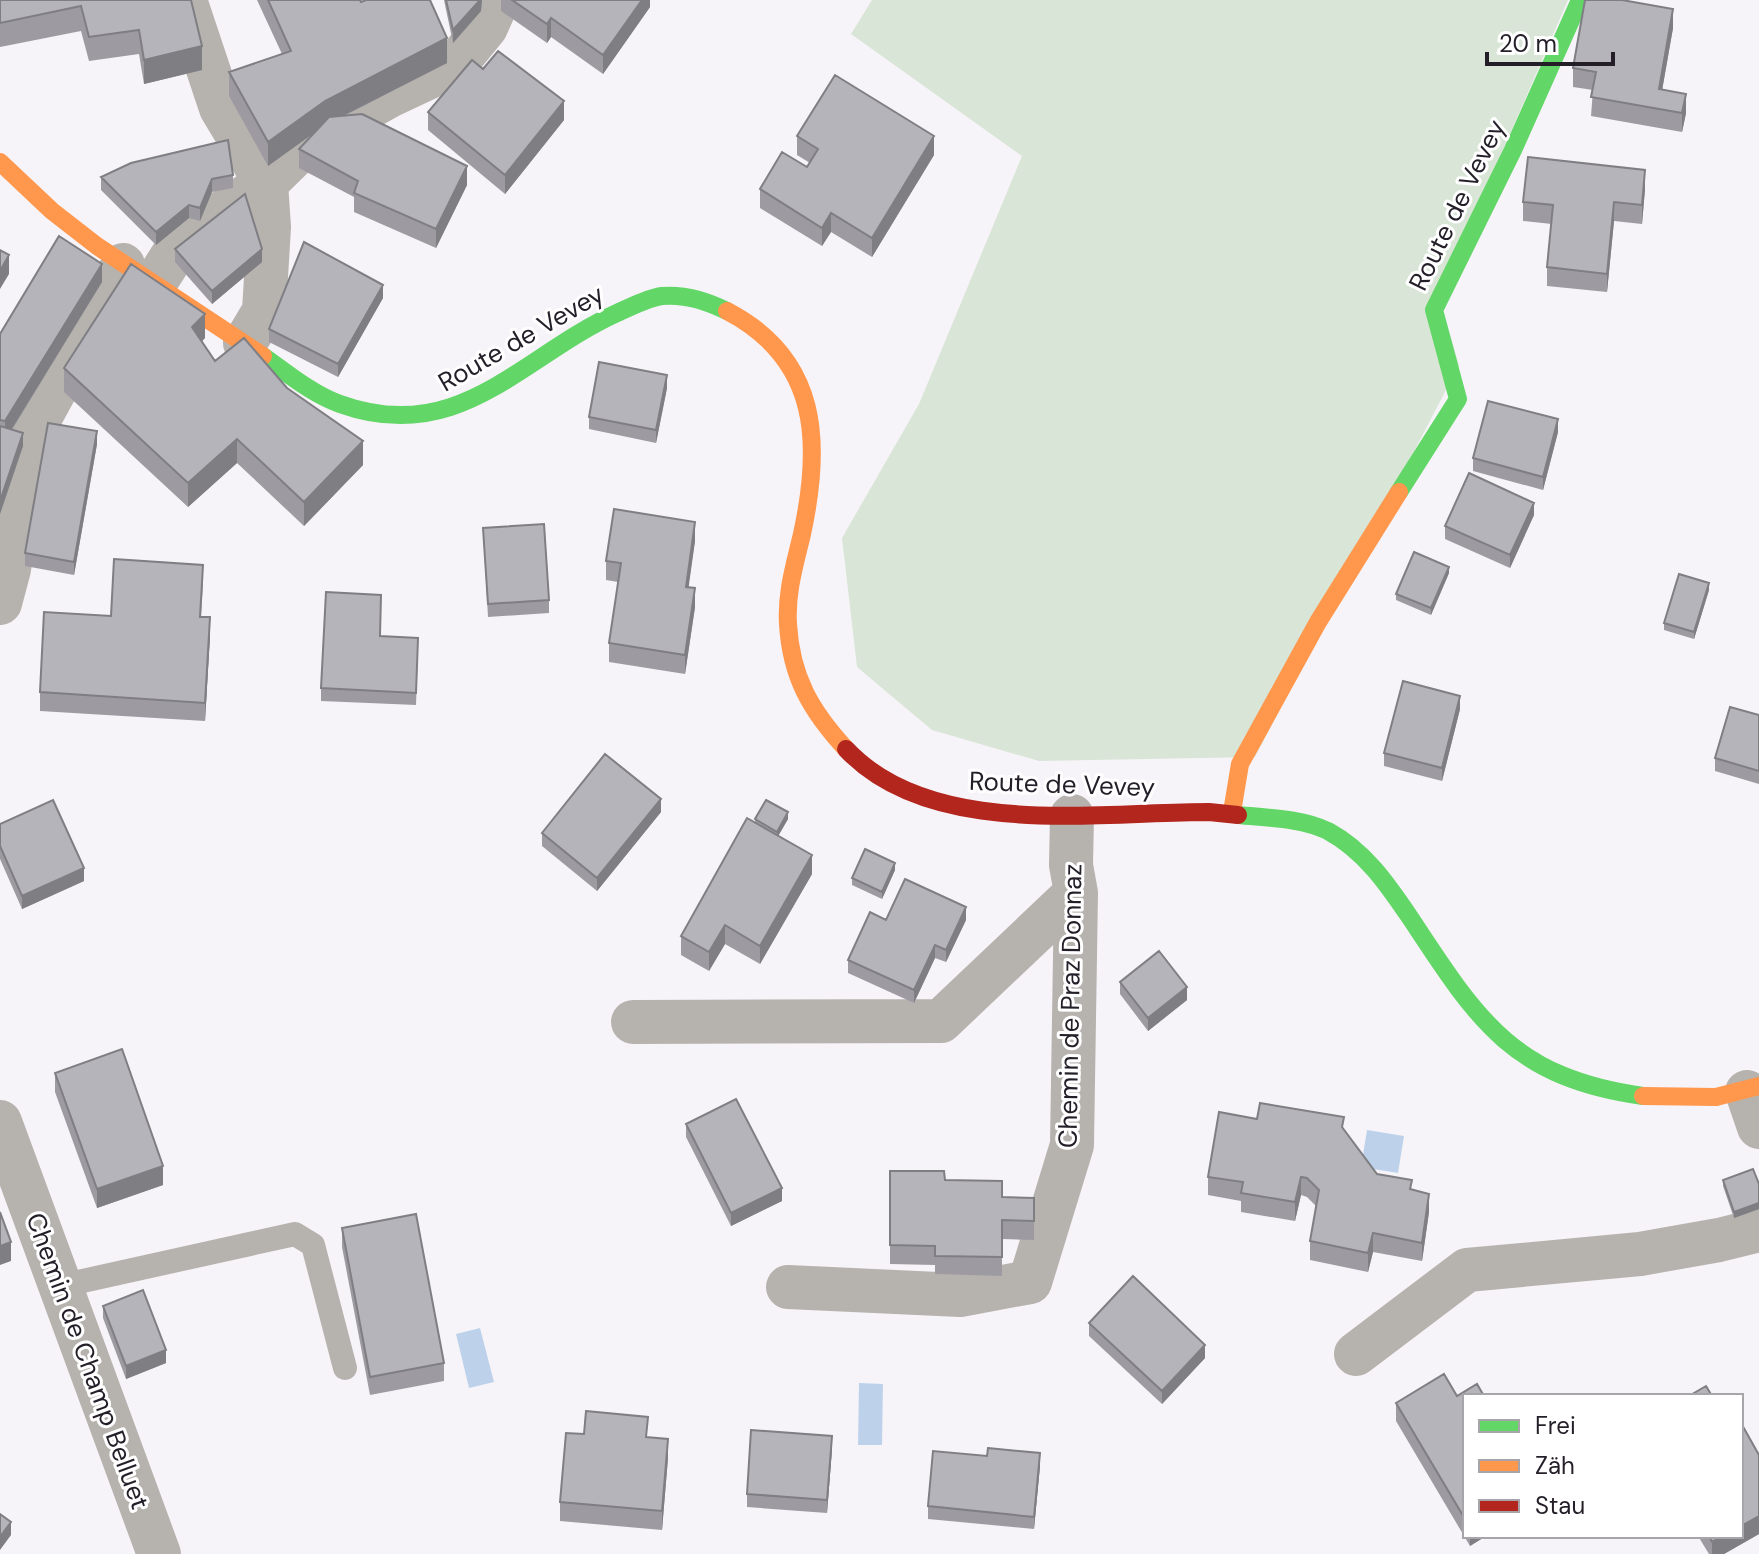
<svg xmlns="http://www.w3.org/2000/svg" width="1759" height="1554" font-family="'DM Sans',sans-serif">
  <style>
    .green { fill: #d9e5d6 }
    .water { fill: #bdd2ea }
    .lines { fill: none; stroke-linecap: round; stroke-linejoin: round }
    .lane { stroke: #b6b3af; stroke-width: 24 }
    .street { stroke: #b6b3af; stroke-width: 44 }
    .fast { stroke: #63d668; stroke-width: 18 }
    .slow { stroke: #ff974d; stroke-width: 18 }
    .jam { stroke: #b3261e; stroke-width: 18 }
    .wall { fill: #9d9ba1 }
    .shaded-wall { fill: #7f7e83 }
    .building { fill: #b6b4bb; stroke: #7f7e83; stroke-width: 2 }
    .labels { text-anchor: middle; stroke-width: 6; stroke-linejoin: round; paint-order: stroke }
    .street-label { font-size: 26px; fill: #241e28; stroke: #fff }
  </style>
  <rect width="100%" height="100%" fill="#f7f4f9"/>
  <!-- green -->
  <path class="green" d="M872,0H1568L1439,298L1459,365L1255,757L1039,761L932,730L857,667L842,538L919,404L1022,156L851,34Z"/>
  <!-- water -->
  <path class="water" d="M1367,1130L1404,1136L1398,1173L1361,1167Z
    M480,1328L494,1382L469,1388L456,1334Z
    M859,1383L883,1384L882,1445H858Z"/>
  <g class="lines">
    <!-- lane -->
    <path class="lane" d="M60,1286L295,1234L313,1245L345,1368"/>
    <!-- street -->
    <path class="street" d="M185,0L221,108L266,183L269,227L264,311L245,343
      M153,286L183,239L266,183L310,140L391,95L455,65L486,27L498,0
      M0,603L9,569L29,438L123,265
      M633,1022L941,1021L1076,893
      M1747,1092L1759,1127
      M0,1122L159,1554
      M788,1287L960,1295L1030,1282L1072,1145L1076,893L1071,865L1072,816
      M1356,1354L1467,1270L1640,1254L1719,1240L1759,1230"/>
    <!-- fast -->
    <path class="fast" d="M263,356C287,373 312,394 340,404C459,447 522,356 617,313C631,307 647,298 662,296C684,294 707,301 727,311
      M1399,492L1458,399L1434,310L1513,150L1580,0
      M1238,815C1267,818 1301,818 1328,831C1365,851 1388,885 1411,919C1478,1021 1514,1078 1643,1096"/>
    <!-- slow -->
    <path class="slow" d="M0,162L52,211L97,246L263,356
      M727,311C819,359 822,442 802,534C795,564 786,592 788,624C791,677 811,711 846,749
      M1232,812L1240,764L1318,622L1399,492
      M1643,1096L1716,1097L1759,1086"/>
    <!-- jam -->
    <path class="jam" d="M846,749C930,839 1097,812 1209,812L1238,815"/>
  </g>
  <!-- wall -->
  <path class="wall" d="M0,0H191L202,70L144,84L139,54L89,61L81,31L0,47Z
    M257,0H360L361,2L447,63L344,116L467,185L436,248L354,212V197L299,168V149L314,133L268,166L229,96V72L282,54Z
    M444,0H482L481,11L453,43Z
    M501,0H650V7L603,74L551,37L547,43L501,11Z
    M1673,28L1662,90L1686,113L1682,132L1591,116L1593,90L1573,87V68Z
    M483,69L564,120L505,194L428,130V112Z
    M797,136L934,155L872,257L831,232L822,246L760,208V189L807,167L810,163L797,155Z
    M233,175V188L212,192L200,221L189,218L156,245L101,190V177Z
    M1645,189L1642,224L1614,221L1607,292L1547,286V267L1552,224L1523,221V202Z
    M175,249L262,262L212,304L175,262Z
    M102,282L12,430L23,446L0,514V334Z
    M383,298L338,377L269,342V329Z
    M205,338L202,341L215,361L287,388L363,465L304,526L237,463L188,507L64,392V368Z
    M667,388L656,443L589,429V417Z
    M1558,432L1543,490L1473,471V458Z
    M97,444L74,575L25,566V553Z
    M1534,515L1510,568L1445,539V526Z
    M483,528L549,600V613L488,617Z
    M695,541L688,587L695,607L685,674L609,662V643L618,582L606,580V561Z
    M1449,573L1431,615L1396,600V594Z
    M203,583L201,617L210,636L205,721L40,711V692L111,616Z
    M1709,590L1694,639L1664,630V623Z
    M380,636L418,651L416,705L321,701V688Z
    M1460,709L1442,781L1384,766V753Z
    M1759,715V784L1715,771V758Z
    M661,812L597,891L542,846V833Z
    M755,819H788L778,836L812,874L760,964L725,944L709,971L681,955V936L755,823Z
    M0,824L84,881L22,909L0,859Z
    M895,870L882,899L852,885V878Z
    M886,920H966L946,962L935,958L914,1003L848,973V960Z
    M1120,982L1187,1000L1148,1031L1120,994Z
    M55,1073L163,1185L97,1208L55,1092Z
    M1257,1119L1344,1131L1377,1174L1412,1190L1429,1212L1422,1261L1373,1252L1368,1272L1310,1260V1241L1316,1206L1307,1197L1301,1195L1295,1221L1241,1212V1201L1208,1195V1177Z
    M686,1124L782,1201L731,1226L686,1137Z
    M890,1171L945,1180L1002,1197L1034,1198V1240L1002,1239V1276L935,1274V1265L890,1264Z
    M1723,1180L1759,1184V1209L1734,1218L1723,1186Z
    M342,1228L444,1363V1381L370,1395L342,1247Z
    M103,1306L166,1363L126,1379L103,1318Z
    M1089,1323L1205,1358L1162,1404L1089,1336Z
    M1465,1396V1536H1486L1470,1546L1396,1421V1403Z
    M647,1437L668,1458L662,1530L560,1521V1502Z
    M832,1449L827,1513L747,1507V1494Z
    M1040,1466L1034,1529L928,1519V1506Z
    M1759,1534L1724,1554H1709L1698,1536H1741Z"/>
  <!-- shaded-wall -->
  <path class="shaded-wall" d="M480,0H482L481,11L453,43V30Z
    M642,0H650V7L603,74V55Z
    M1673,9V28L1659,108V89Z
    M551,18V37L547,43V24Z
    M447,38V63L325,125L268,166V142L325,101Z
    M202,46V70L144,84V60Z
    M1686,94V113L1682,132V113Z
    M564,101V120L505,194V175Z
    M934,136V155L872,257V238Z
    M467,166V185L436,248V229Z
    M1645,170V189L1642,224V205Z
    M212,179V192L200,221V208Z
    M1614,202V221L1607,292V274Z
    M189,205V218L156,245V232Z
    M831,213V232L822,246V228Z
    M262,249V262L212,304V291Z
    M9,255V274L0,289V271Z
    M102,264V282L5,440V421Z
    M383,285V298L338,377V364Z
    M205,314V338L192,351V327Z
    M667,375V388L656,443V430Z
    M1558,419V432L1543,490V477Z
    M97,431V444L74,575V562Z
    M23,433V446L0,514V501Z
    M237,439V463L188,507V483Z
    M363,441V465L304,526V502Z
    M1534,503V515L1510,568V555Z
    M695,522V541L686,606V587Z
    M1449,567V573L1431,615V608Z
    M1709,583V590L1694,639V632Z
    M695,588V607L685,674V655Z
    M210,617V636L205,721V703Z
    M1460,696V709L1442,781V768Z
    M661,799V812L597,891V878Z
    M788,812V819L777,838V832Z
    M812,855V874L760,964V946Z
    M895,863V870L882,899V892Z
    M84,868V881L22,909V896Z
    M966,907V920L946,962V950Z
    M725,925V944L709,971V952Z
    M935,945V958L914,1003V990Z
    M1187,987V1000L1148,1031V1018Z
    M163,1166V1185L97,1208V1189Z
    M1301,1177V1195L1295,1221V1202Z
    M782,1188V1201L731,1226V1213Z
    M1429,1194V1212L1422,1261V1243Z
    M1759,1203V1209L1734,1218V1212Z
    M1373,1233V1252L1368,1272V1253Z
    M11,1242V1261L0,1265V1246Z
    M1205,1345V1358L1162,1404V1391Z
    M166,1350V1363L126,1379V1366Z
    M832,1436V1449L827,1513V1500Z
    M668,1439V1458L662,1530V1511Z
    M1040,1453V1466L1034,1529V1517Z
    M1759,1516V1534L1724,1554H1712V1542L1723,1536H1741V1526Z
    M11,1522V1535L0,1550V1537Z
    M1470,1536H1486L1470,1546Z"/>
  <!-- building -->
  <path class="building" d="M0,0H191L202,46L144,60L139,30L89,37L81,6L0,23Z
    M268,0H360L361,2L366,0H430L447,38L325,101L268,142L229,72L291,51Z
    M446,0H480L453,30Z
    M512,0H642L603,55L551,18L547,24Z
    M1585,0H1622L1673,9L1659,89L1686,94L1682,113L1591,97L1596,72L1573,68Z
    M498,51L564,101L505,175L428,112L472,60L483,69Z
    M835,75L934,136L872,238L831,213L822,228L760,189L782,152L807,167L818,149L797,136Z
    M362,114L467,166L436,229L354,193L358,181L299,149L329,117Z
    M228,140L233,175L212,179L200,208L189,205L156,232L101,177L131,163Z
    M1528,157L1645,170L1642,205L1614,202L1607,274L1547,267L1553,205L1523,202Z
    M245,194L262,249L212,291L175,249Z
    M59,236L102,264L5,421L0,420V334Z
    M304,242L383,285L338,364L269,329Z
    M0,250L9,255L0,271Z
    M131,264L205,314L192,327L215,361L244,338L287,388L363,441L304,502L237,439L188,483L64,368Z
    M599,362L667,375L656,430L589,417Z
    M1488,401L1558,419L1543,477L1473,458Z
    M48,423L97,431L74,562L25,553Z
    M0,426L23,433L0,501Z
    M1469,473L1534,503L1510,555L1445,526Z
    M614,509L695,522L686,587L695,588L685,655L609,643L621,563L606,561Z
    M544,524L549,600L488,604L483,528Z
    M1414,552L1449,567L1431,608L1396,594Z
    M114,559L203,565L200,617H210L205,703L40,692L44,612L111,616Z
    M1679,574L1709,583L1694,632L1664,623Z
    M326,592L381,595L380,636L418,638L416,693L321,688Z
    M1403,681L1460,696L1442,768L1384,753Z
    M1730,707L1759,715V771L1715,758Z
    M605,754L661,799L597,878L542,833Z
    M53,800L84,868L22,896L0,846V824Z
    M766,800L788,812L777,832L755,819Z
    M747,818L812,855L760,946L725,925L709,952L681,936Z
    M865,849L895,863L882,892L852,878Z
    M905,879L966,907L946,950L935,945L914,990L848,960L870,912L886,920Z
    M1159,951L1187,987L1148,1018L1120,982Z
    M122,1049L163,1166L97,1189L55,1073Z
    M736,1099L782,1188L731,1213L686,1124Z
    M1260,1103L1344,1117L1342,1127L1377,1174L1412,1180L1410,1189L1429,1194L1422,1243L1373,1233L1368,1253L1310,1241L1319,1190L1307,1178L1301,1177L1295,1202L1241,1193L1243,1182L1208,1177L1219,1112L1257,1119Z
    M1753,1169L1759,1184V1203L1734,1212L1723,1180Z
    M890,1171H944L945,1180L1002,1181V1197L1034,1198V1221L1002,1220V1257L935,1256V1246L890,1245Z
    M0,1212L11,1242L0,1246Z
    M416,1214L444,1363L370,1377L342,1228Z
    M1133,1276L1205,1345L1162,1391L1089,1323Z
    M143,1290L166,1350L126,1366L103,1306Z
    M1444,1374L1457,1396L1477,1384L1484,1396H1465V1519L1396,1403Z
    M1706,1386L1712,1396H1689Z
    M586,1411L648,1417L646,1437L668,1439L662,1511L560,1502L566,1433L584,1434Z
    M1741,1423L1759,1455V1516L1741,1526Z
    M751,1430L832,1436L827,1500L747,1494Z
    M988,1448L1040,1453L1034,1517L928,1506L933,1451L987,1456Z
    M0,1514L11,1522L0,1537Z
    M1709,1536H1723L1712,1542Z"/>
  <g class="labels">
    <!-- street labels -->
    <g class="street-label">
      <text transform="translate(1457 205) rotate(-64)" y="9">Route de Vevey</text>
      <text transform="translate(521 338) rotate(-30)" y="9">Route de Vevey</text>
      <text transform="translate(1062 784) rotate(2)" y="9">Route de Vevey</text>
      <text transform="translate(1070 1006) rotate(-89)" y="9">Chemin de Praz Donnaz</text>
      <text transform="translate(88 1361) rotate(70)" y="9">Chemin de Champ Belluet</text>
    </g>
  </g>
  <!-- legend -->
  <rect x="1463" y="1394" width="280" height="144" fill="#ffffff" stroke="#a7a5a9" stroke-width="2"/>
  <rect x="1479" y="1420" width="40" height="12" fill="#63d668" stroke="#a7a5a9" stroke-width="2"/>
  <text x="1535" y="1434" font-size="24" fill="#241e28">Frei</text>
  <rect x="1479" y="1460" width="40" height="12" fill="#ff974d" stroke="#a7a5a9" stroke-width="2"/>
  <text x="1535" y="1474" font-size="24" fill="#241e28">Zäh</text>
  <rect x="1479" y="1500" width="40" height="12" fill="#b3261e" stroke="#a7a5a9" stroke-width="2"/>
  <text x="1535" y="1514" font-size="24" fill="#241e28">Stau</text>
  <!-- scale -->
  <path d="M1487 52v12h126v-12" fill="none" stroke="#241e28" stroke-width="4"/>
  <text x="1499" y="52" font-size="24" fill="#241e28" stroke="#ffffff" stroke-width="6" paint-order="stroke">20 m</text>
</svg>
